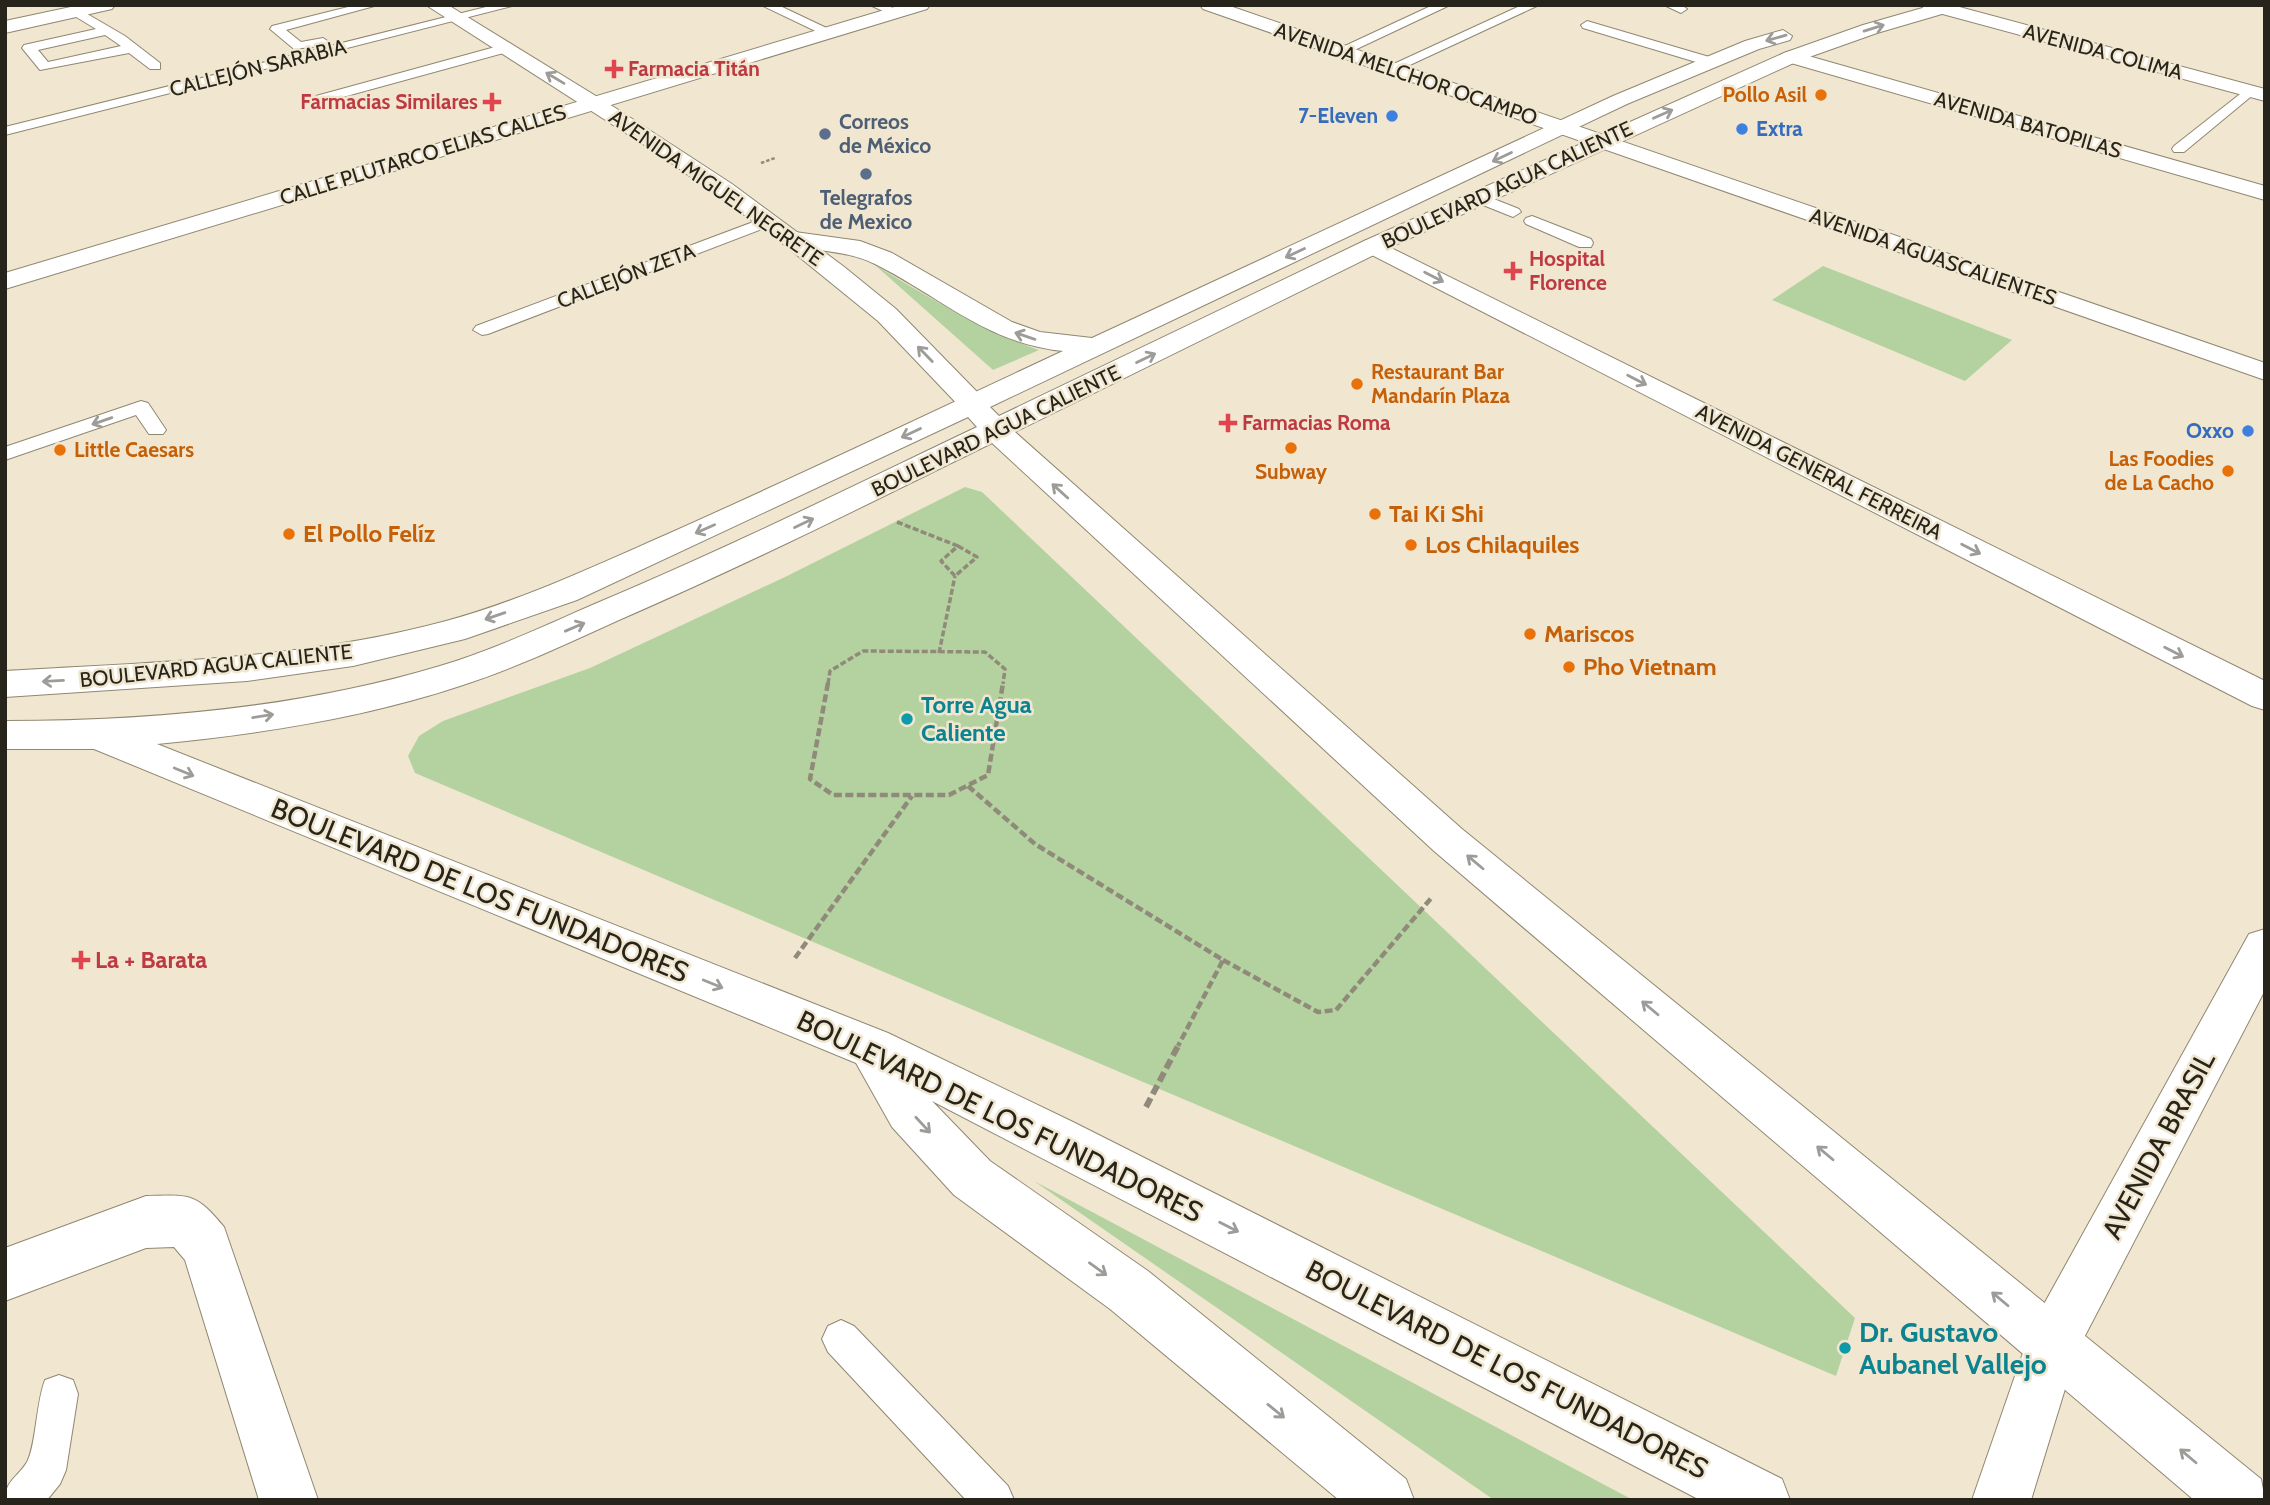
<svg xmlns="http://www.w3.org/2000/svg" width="2270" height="1505" font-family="Cabin,sans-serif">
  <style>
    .green { fill: #b4d29f }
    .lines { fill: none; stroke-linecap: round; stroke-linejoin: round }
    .service-casing { stroke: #908772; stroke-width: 2 }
    .minor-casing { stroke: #908772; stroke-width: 2 }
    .tertiary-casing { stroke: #908772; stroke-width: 2 }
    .secondary-casing { stroke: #908772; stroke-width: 2 }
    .primary-casing { stroke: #908772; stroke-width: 2 }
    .path-far3 { stroke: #908a7a; stroke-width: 2.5; stroke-dasharray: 3.5 2; stroke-linecap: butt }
    .path-far2 { stroke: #908a7a; stroke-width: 3.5; stroke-dasharray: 6 2.5; stroke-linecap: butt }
    .path-far1 { stroke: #908a7a; stroke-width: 4.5; stroke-dasharray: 8 3.5; stroke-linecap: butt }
    .path { stroke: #908a7a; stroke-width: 6; stroke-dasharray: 10 4.5; stroke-linecap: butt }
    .service { fill: #fff; fill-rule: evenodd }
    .minor { fill: #fff; fill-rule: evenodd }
    .tertiary { fill: #fff; fill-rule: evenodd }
    .secondary { fill: #fff; fill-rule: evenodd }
    .primary { fill: #fff; fill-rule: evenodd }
    .oneway { stroke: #9e9c98 }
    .health-dot { fill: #e0444e; stroke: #f1e7d0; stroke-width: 2.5 }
    .food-dot { fill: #e8710a; stroke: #f1e7d0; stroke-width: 2.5 }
    .shop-dot { fill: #3f7fe0; stroke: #f1e7d0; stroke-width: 2.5 }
    .service-dot { fill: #5c6f8a; stroke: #f1e7d0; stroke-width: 2.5 }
    .culture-dot { fill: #0f9aa8; stroke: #f1e7d0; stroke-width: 2.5 }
    .labels { text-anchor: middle; stroke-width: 5; stroke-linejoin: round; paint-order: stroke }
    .far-street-label { font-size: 21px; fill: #27241b; stroke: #f1e7d0 }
    .far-health-label { font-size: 21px; font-weight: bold; fill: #be3a42; stroke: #f1e7d0; text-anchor: start }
    .far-food-label { font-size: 21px; font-weight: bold; fill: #c56008; stroke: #f1e7d0; text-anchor: end }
    .far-shop-label { font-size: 21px; font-weight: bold; fill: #366cbe; stroke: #f1e7d0; text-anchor: end }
    .far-service-label { font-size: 21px; font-weight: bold; fill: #4e5e75; stroke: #f1e7d0; text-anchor: start }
    .food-label { font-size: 24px; font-weight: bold; fill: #c56008; stroke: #f1e7d0; text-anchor: start }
    .culture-label { font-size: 24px; font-weight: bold; fill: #0d838f; stroke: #f1e7d0; text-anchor: start }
    .health-label { font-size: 24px; font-weight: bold; fill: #be3a42; stroke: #f1e7d0; text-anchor: start }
    .near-street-label { font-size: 28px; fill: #27241b; stroke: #f1e7d0 }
    .near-culture-label { font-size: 28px; font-weight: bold; fill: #0d838f; stroke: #f1e7d0; text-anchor: start }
  </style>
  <rect width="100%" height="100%" fill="#f1e7d0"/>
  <!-- green -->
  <path class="green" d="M875,265C928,297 981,329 1039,350L993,370Z
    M1823,266L2012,340L1965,381L1772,300Z
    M965,487L982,492L1855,1318L1836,1376L415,773L408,756L419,736L443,721L590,668L785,577Z
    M1034,1181L1633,1500H1494Z"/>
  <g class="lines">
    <!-- service casing -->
    <g class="service-casing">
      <path id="service" d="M356,5H378L286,30L301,42L323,38L329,42L328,45L294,49L270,29L272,26Z
        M494,5H516L5,135V127Z
        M761,5H778L837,33L831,37L826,36Z
        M870,5H887L902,13L896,17Z
        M1433,5H1450L1346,54H1336L1334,51Z
        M1522,5H1539L1397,71L1392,72L1385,68Z
        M1664,5H1682L1687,9L1681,13Z
        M77,8L125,36L160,63V69H150L129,53L40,70L22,48L24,45L96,29L73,15L71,12ZM105,35L121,46L48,62L38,50Z
        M1587,21L1716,59L1718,62L1711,66L1706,65L1583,28L1581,25Z
        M506,44L513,48L511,51L321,103L314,99L316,96Z
        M2249,87L2256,91L2254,94L2184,152H2174L2172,149L2174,146Z
        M1479,193L1519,209L1521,212L1513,217L1473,201L1471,198Z
        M769,216L775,218L777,221L775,224L488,334L482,335L473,330L476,326Z
        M1532,216L1591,239L1593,243L1591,247H1579L1526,224L1524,221L1526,218Z
        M141,401L148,403L166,430L163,434H149L136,415L5,460V447Z
        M841,1320L854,1326L1008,1486L1014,1500H966L828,1352L822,1339L828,1326Z
        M59,1375L73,1380L78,1394L66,1470L60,1484L47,1500H5C5,1481 18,1477 27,1462C36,1446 36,1403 45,1380Z"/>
    </g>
    <!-- minor casing -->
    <g class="minor-casing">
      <path id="minor" d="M1791,51L2265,186V200L1784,61L1781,57L1784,53Z
        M146,1196C190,1195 195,1192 224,1227L318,1500H259L185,1260L174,1247L146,1248L5,1301V1248Z"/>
    </g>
    <!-- tertiary casing -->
    <g class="tertiary-casing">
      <path id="tertiary" d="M901,5H930L927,9L5,289V273Z
        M1200,5H1227L2265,363V380L1203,9Z
        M1921,5H1952L2265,89V101L1924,9Z
        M1373,239L2265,681V710L2252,706L1364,251L1361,246L1364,241Z"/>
    </g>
    <!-- secondary casing -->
    <g class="secondary-casing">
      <path id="secondary" d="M80,5H115L112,9L5,33V21Z
        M426,5H448L617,109L732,184L843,266L896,309L982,397L986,403L982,409L972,412L962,409L878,321L771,234L660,155Z
        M2265,929V990L2076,1353L2031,1500H1972L2033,1324L2249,934Z"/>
    </g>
    <!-- primary casing -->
    <g class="primary-casing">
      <path id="primary" d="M1933,5H1962L1959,9L1877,33L1798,61L1382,251L1015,432L1462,829L2261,1479L2265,1500H2194L1434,851L992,443C868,504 746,565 619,620C568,643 516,668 463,685C364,718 260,734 157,744L888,1033L1073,1122L1782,1479L1790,1500H1700L932,1101L990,1161L1148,1271L1406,1479L1414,1500H1339L1110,1309L954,1195L892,1127L856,1063L94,749H5V721C151,721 300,708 440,666C494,650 546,625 597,603C726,549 851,487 977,427L968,417L577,600L465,639L353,666L247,681L5,697V671C152,662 303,660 446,621C523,600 597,565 670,533C802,474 932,412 1063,351C986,343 941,297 875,264C847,250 816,252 786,244L783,239L786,234L795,232L860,241L892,253L1012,322L1040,332L1092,338L1613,96L1745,41L1783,30L1792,36L1790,40L1759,49L1627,104L990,407L999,416L1364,241L1784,53L1863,25Z"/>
    </g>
    <!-- path-far3 -->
    <path class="path-far3" d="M761,163L775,158"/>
    <!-- path-far2 -->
    <path class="path-far2" d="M897,522L958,546
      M958,546L977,557L955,576L941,561Z
      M939,653L955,576
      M828,684L830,671L863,651L985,652L1005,669L1003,684"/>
    <!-- path-far1 -->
    <path class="path-far1" d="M828,683L810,779L833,795H949L988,775L1003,683
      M968,786L1035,844L1223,960L1178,1046
      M795,958L912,796
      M1223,960L1318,1012L1336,1010L1433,896"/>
    <!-- path -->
    <path class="path" d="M1146,1107L1179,1044"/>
    <!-- service -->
    <use href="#service" class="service"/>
    <!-- minor -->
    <use href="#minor" class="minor"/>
    <!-- tertiary -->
    <use href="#tertiary" class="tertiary"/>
    <!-- secondary -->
    <use href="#secondary" class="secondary"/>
    <!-- primary -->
    <use href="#primary" class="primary"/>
  </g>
  <!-- one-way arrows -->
  <defs><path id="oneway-shaft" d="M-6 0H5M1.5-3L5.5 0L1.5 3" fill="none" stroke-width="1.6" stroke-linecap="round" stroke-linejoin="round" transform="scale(1.75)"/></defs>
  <g class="oneway">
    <use href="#oneway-shaft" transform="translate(1874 28) rotate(-17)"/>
    <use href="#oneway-shaft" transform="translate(1776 38) rotate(164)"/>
    <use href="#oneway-shaft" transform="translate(555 78) rotate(-149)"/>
    <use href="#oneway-shaft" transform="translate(1663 114) rotate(-24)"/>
    <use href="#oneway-shaft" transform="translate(1502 157) rotate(155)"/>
    <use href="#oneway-shaft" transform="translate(1295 253) rotate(155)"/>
    <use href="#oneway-shaft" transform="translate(1434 277) rotate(27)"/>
    <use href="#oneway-shaft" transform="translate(1025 336) rotate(-161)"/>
    <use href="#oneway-shaft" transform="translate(925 354) rotate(-134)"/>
    <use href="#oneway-shaft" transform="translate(1146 358) rotate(-26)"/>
    <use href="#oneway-shaft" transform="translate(1637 380) rotate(27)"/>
    <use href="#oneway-shaft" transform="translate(102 421) rotate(161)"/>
    <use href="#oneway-shaft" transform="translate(911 433) rotate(155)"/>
    <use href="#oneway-shaft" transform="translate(1060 491) rotate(-138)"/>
    <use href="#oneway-shaft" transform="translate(804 523) rotate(-26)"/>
    <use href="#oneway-shaft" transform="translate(705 529) rotate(156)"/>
    <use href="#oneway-shaft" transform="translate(1971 549) rotate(27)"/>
    <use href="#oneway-shaft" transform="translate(495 616) rotate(161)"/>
    <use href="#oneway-shaft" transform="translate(575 627) rotate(-23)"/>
    <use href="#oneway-shaft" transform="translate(2174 652) rotate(27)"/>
    <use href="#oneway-shaft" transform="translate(53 681) rotate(177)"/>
    <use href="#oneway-shaft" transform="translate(263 716) rotate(-9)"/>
    <use href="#oneway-shaft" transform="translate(184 772) rotate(22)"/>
    <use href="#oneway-shaft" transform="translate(1475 862) rotate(-140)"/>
    <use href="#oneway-shaft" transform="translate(713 984) rotate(22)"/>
    <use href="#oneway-shaft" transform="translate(1650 1008) rotate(-140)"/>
    <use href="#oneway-shaft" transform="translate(923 1125) rotate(47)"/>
    <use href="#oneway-shaft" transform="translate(1825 1153) rotate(-140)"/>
    <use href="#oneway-shaft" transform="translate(1229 1227) rotate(27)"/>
    <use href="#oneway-shaft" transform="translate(1098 1269) rotate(36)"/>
    <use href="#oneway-shaft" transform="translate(2000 1299) rotate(-140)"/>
    <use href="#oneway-shaft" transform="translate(1276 1411) rotate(39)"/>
    <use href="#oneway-shaft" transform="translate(2188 1456) rotate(-140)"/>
  </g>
  <!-- markers -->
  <g class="health-dot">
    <path d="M610.5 58.5h7v7h7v7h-7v7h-7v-7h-7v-7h7z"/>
    <path d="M488.5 91.5h7v7h7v7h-7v7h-7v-7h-7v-7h7z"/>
    <path d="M1509.5 260.5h7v7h7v7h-7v7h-7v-7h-7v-7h7z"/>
    <path d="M1224.5 412.5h7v7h7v7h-7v7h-7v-7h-7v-7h7z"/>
    <path d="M77.5 949.5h7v7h7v7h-7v7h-7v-7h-7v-7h7z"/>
  </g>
  <g class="food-dot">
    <circle cx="1821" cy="95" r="7"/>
    <circle cx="1357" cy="384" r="7"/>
    <circle cx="1291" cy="448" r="7"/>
    <circle cx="60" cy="450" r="7"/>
    <circle cx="2228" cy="471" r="7"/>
    <circle cx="1375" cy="514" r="7"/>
    <circle cx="289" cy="534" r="7"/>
    <circle cx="1411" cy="545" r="7"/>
    <circle cx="1530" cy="634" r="7"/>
    <circle cx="1569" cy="667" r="7"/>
  </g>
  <g class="shop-dot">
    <circle cx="1392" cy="116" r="7"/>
    <circle cx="1742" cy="129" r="7"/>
    <circle cx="2248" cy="431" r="7"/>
  </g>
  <g class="service-dot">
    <circle cx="825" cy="134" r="7"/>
    <circle cx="866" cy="174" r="7"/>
  </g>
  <g class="culture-dot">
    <circle cx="907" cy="719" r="7"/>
    <circle cx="1845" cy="1348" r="7"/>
  </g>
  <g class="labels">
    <!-- far-street labels -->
    <g class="far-street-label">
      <text transform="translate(2103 52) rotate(15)" y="7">AVENIDA COLIMA</text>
      <text transform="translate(258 68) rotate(-14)" y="7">CALLEJÓN SARABIA</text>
      <text transform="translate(1406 74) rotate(19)" y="7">AVENIDA MELCHOR OCAMPO</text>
      <text transform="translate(2028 125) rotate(16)" y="7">AVENIDA BATOPILAS</text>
      <text transform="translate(423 155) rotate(-17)" y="7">CALLE PLUTARCO ELIAS CALLES</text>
      <text transform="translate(1507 185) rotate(-25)" y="7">BOULEVARD AGUA CALIENTE</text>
      <text transform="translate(716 188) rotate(35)" y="7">AVENIDA MIGUEL NEGRETE</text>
      <text transform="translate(1933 257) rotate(19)" y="7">AVENIDA AGUASCALIENTES</text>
      <text transform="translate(626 276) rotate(-21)" y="7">CALLEJÓN ZETA</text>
      <text transform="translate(996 431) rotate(-26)" y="7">BOULEVARD AGUA CALIENTE</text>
      <text transform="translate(1819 472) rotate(27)" y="7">AVENIDA GENERAL FERREIRA</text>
      <text transform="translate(216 666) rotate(-6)" y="7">BOULEVARD AGUA CALIENTE</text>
    </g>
    <!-- far-health labels -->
    <g class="far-health-label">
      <text x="628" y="76">Farmacia Titán</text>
      <text x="478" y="109" text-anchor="end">Farmacias Similares</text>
      <text x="1529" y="266">Hospital<tspan x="1529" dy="24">Florence</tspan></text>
      <text x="1242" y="430">Farmacias Roma</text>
    </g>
    <!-- far-food labels -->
    <g class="far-food-label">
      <text x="1807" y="102">Pollo Asil</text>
      <text x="1371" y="379" text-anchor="start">Restaurant Bar<tspan x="1371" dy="24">Mandarín Plaza</tspan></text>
      <text x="74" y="457" text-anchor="start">Little Caesars</text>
      <text x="2214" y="466">Las Foodies<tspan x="2214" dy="24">de La Cacho</tspan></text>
      <text x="1291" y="479" text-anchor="middle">Subway</text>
    </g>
    <!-- far-shop labels -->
    <g class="far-shop-label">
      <text x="1378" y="123">7-Eleven</text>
      <text x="1756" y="136" text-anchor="start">Extra</text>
      <text x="2234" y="438">Oxxo</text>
    </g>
    <!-- far-service labels -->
    <g class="far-service-label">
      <text x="839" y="129">Correos<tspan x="839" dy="24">de México</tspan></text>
      <text x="866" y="205" text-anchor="middle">Telegrafos<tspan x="866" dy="24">de Mexico</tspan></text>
    </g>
    <!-- food labels -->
    <g class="food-label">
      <text x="1389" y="522">Tai Ki Shi</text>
      <text x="303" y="542">El Pollo Felíz</text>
      <text x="1425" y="553">Los Chilaquiles</text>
      <text x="1544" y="642">Mariscos</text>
      <text x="1583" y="675">Pho Vietnam</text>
    </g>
    <!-- culture labels -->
    <g class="culture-label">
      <text x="921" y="713">Torre Agua<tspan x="921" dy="28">Caliente</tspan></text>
    </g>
    <!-- health labels -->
    <g class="health-label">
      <text x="95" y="968">La + Barata</text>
    </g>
    <!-- near-street labels -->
    <g class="near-street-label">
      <text transform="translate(480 890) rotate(22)" y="10">BOULEVARD DE LOS FUNDADORES</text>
      <text transform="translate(1000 1116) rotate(26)" y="10">BOULEVARD DE LOS FUNDADORES</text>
      <text transform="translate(2158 1145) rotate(-62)" y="10">AVENIDA BRASIL</text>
      <text transform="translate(1507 1369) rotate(27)" y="10">BOULEVARD DE LOS FUNDADORES</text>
    </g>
    <!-- near-culture labels -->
    <g class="near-culture-label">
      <text x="1859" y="1342">Dr. Gustavo<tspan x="1859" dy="32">Aubanel Vallejo</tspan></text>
    </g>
  </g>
  <!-- border -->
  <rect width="2270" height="1505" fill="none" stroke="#27241b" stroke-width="14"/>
</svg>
